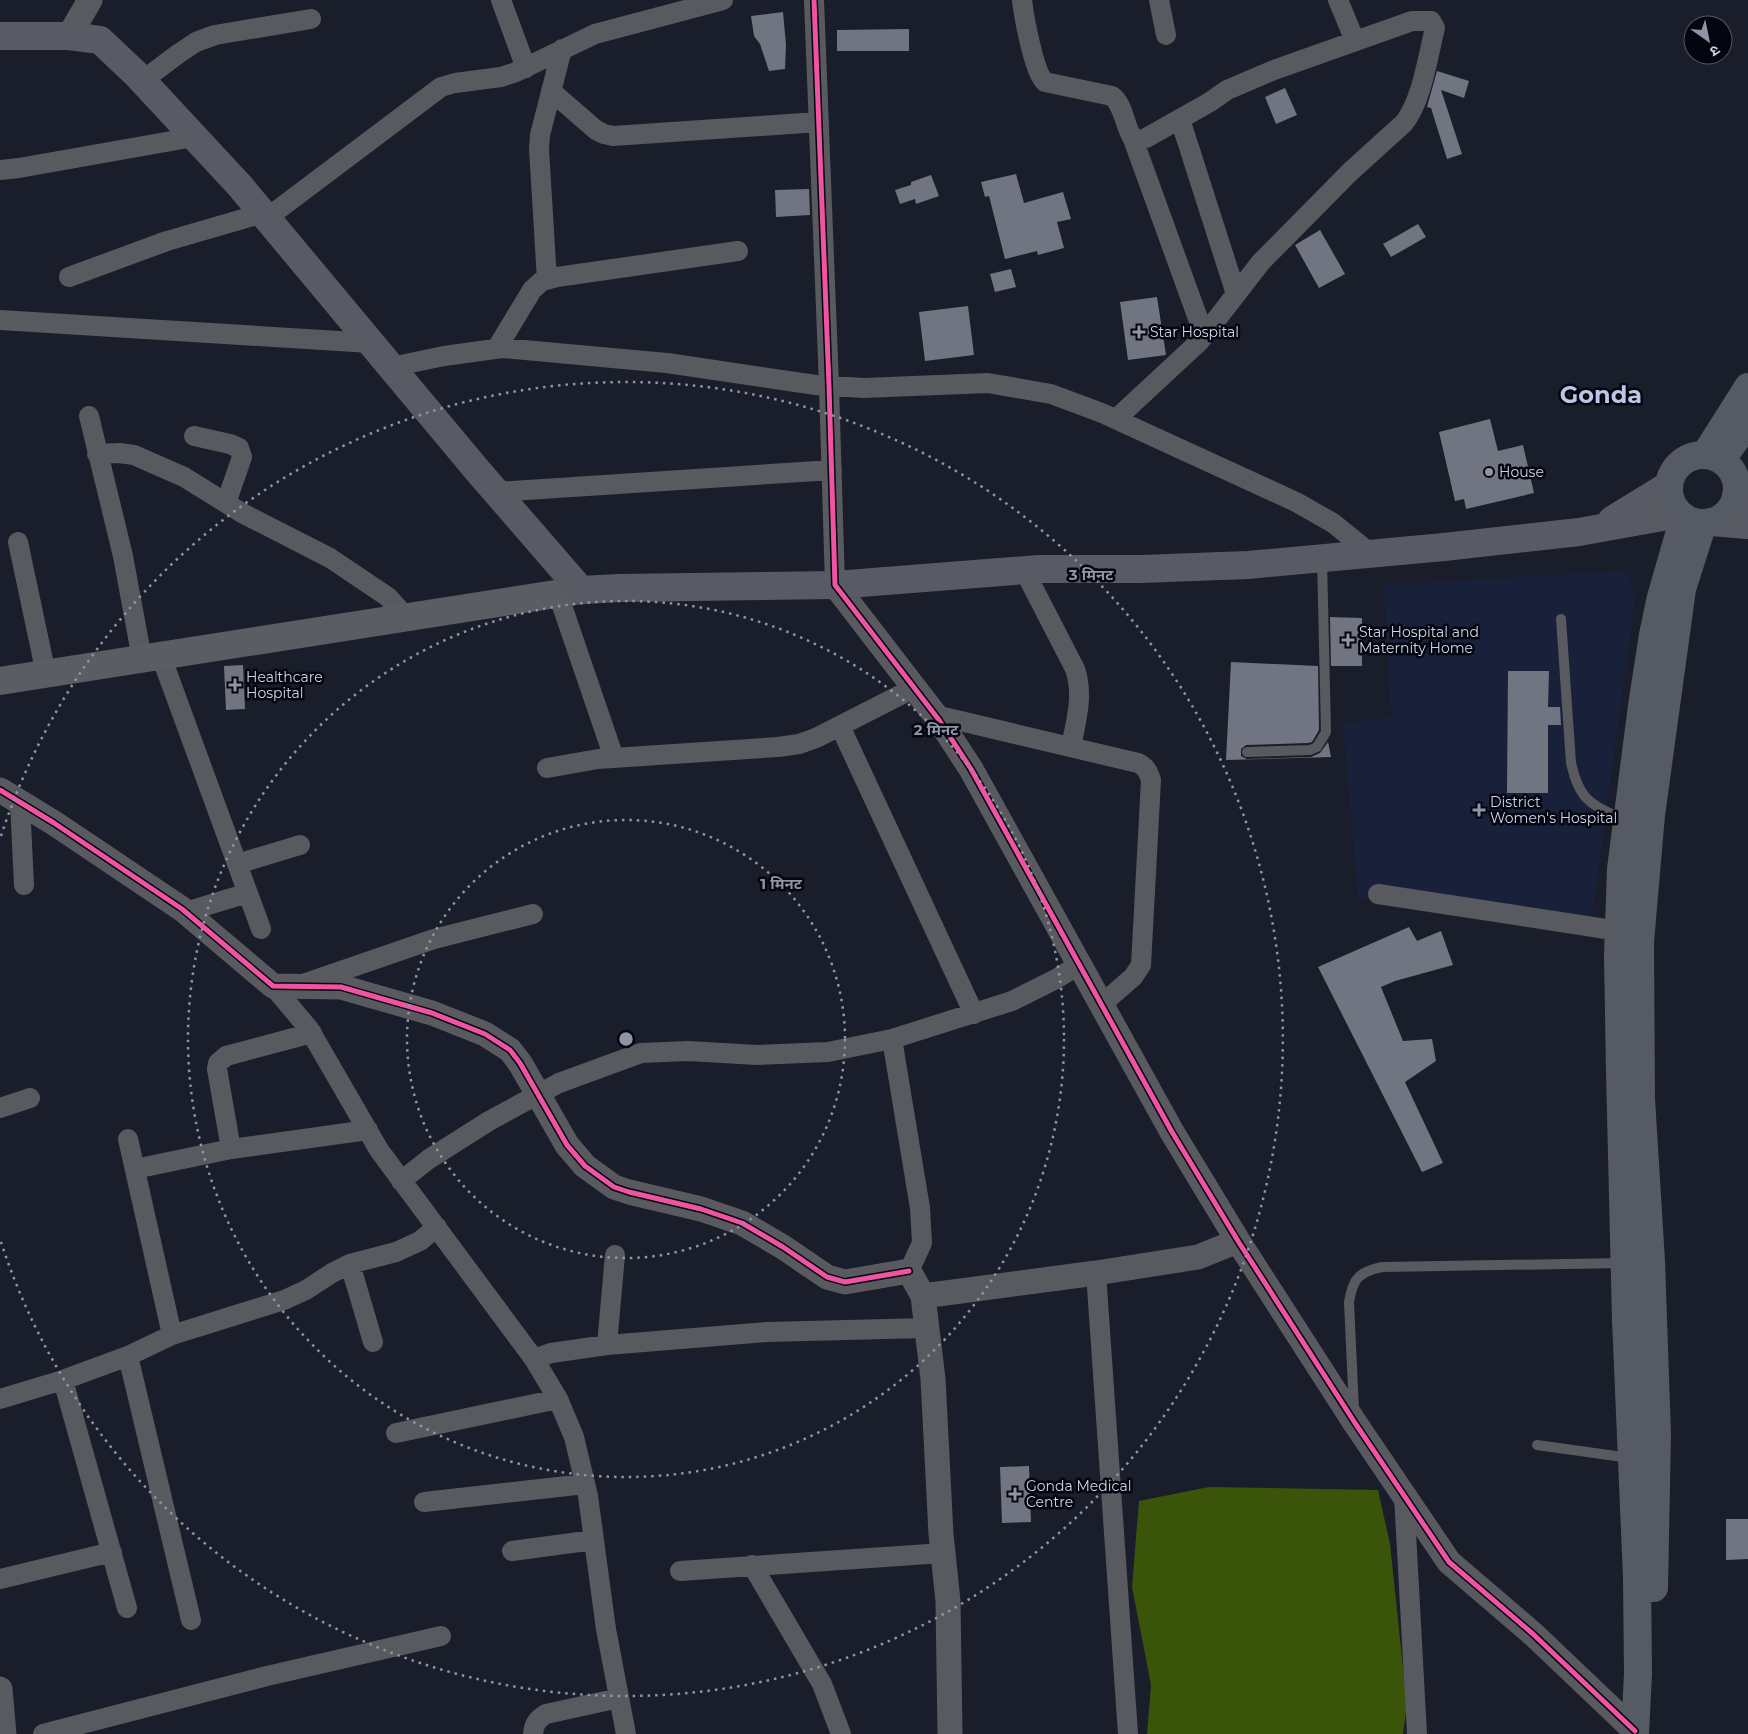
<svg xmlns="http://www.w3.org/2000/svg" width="1748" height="1734" font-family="Montserrat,'Noto Sans Devanagari',sans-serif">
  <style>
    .built { fill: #19213a }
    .water { fill: #3a5409 }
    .building { fill: #717581 }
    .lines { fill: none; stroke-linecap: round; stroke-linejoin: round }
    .service { stroke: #585a5f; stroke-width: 10 }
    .minor { stroke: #585a5f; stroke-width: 20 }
    .tertiary { stroke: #585a5f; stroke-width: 25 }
    .secondary { stroke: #5a5d64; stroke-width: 28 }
    .primary { stroke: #595b64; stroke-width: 28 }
    .trunk { stroke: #565a62; stroke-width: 28 }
    .cycleway-casing { stroke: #04060f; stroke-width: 8 }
    .cycleway { stroke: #f153a3; stroke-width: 5 }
    .ring { fill: none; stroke: #8f95a4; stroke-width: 2.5; stroke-dasharray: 2.5 5 }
    .poi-dot { fill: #8f95a4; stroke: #04060f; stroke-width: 2 }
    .labels { text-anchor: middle; stroke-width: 5; stroke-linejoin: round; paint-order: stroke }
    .poi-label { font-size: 14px; fill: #cfd5e5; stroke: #04060f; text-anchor: start }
    .town-label { font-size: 24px; font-weight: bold; fill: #bcc7e6; stroke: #04060f }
    .centre { fill: #8f95a4; stroke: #04060f; stroke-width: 2.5 }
    .ring-label { font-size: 15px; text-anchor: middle; font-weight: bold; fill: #8f95a4; stroke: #04060f; stroke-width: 5; stroke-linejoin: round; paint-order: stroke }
  </style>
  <rect width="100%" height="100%" fill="#191e2a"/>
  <!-- built -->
  <path class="built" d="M1624,571L1636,592L1590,932L1358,897L1343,723L1391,717L1384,585Z"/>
  <!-- water -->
  <path class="water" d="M1209,1487L1378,1490L1390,1544L1407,1705L1403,1734H1147L1151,1685L1132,1587L1139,1501Z"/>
  <!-- building -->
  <path class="building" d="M783,12L786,45L785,69L769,71L760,44L754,36L751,16Z
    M909,29V51H837V30Z
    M1437,71L1469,81L1464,98L1441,90L1462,154L1447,159L1431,108L1427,107Z
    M1285,88L1297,115L1276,124L1265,97Z
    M1016,174L1024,203L1063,192L1071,219L1057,222L1064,248L1038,255L1037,251L1005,259L989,196L985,197L981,182Z
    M931,175L939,196L916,204L915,199L900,204L895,190L911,185V182Z
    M809,189L810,215L776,217L775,190Z
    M1418,224L1426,237L1391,257L1383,244Z
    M1320,230L1345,274L1319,288L1295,245Z
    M1011,269L1016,287L995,292L990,274Z
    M1157,297L1166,355L1128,360L1120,302Z
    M968,306L974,355L925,361L919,312Z
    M1490,419L1498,451L1523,445L1534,493L1466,509L1464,499L1455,501L1439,432Z
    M1330,617L1362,618V666H1331Z
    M1231,662L1318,666L1319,730L1312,742L1308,743L1246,745L1241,749V756L1247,759L1311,757L1320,753L1328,742L1331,757L1226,760Z
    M243,665L245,709L226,710L224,666Z
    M1508,671H1549L1548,707H1560L1561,725H1548V793H1507Z
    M1409,927L1417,941L1441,931L1453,965L1395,981L1381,987L1403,1041L1432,1039L1436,1061L1405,1082L1443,1163L1422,1172L1318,967Z
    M1029,1466L1031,1522L1002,1523L1000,1467Z
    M1726,1519H1748V1559L1726,1560Z"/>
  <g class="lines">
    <!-- service -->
    <path class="service" d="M1561,619L1571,763C1580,803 1591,803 1625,821
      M1247,752L1310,750L1317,747L1326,732L1322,559
      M1354,1410L1349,1302C1353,1278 1359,1272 1382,1267L1623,1263
      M1537,1445L1630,1458"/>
    <!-- minor -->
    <path class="minor" d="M501,0L526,68
      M814,0L829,386L835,585
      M1022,0C1024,17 1034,73 1045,82L1112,96C1124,105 1124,125 1133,139L1139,140L1146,138L1210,102L1227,90L1274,70L1412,21H1431L1435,28C1428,55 1422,101 1404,123L1350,172L1261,262L1199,342L1116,419
      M1159,0L1166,35
      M1338,0L1355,41
      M142,81L178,54L196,42L215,35L311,19
      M551,91L596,130L604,134L613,136L819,122
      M1180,119L1236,294
      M1133,139L1204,335
      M0,170L19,168L194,137
      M267,218L441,87L455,83L501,77L516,72L595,34L723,0
      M69,277L167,241L263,213
      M547,280L539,149L540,135L562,49
      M0,320L371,343
      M497,348L532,290L542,281L557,277L738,251
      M391,367L444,356L502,348L667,363L816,385L864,388L988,383L1051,394L1102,413L1296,502L1333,523L1370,553
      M89,416L123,556L142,659
      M194,436L230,444L239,448L242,457L226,503
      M97,454L119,453L134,455L184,477L242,513L330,558L388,597L406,617
      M496,492L832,470
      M18,542L46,674
      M1024,570L1075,669C1084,695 1076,721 1071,747
      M558,594L614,758
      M161,656L261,929
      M935,715L1138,763C1146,767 1148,771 1151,780L1141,965L1133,977L1102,1004
      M840,726L974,1014
      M547,768L598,759L778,747L799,744L816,738L914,688
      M20,802L24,885
      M237,864L300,845
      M1378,894L1619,931
      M185,912L248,893
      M306,983L434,939L533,914
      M273,986L309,1029L379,1150L534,1359L558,1399L574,1437L588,1496L606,1629L626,1734
      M892,1039L920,1208L922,1243L909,1271
      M0,1108L30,1098
      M128,1139L172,1335
      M231,1149L217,1069L218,1063L226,1056L312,1033
      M135,1169L231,1149L368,1130
      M401,1181L429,1159L489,1121L559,1083L641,1053L688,1051L757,1055L828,1052L892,1039L1012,1001L1056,979L1080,964
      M350,1264L373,1342
      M1096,1273L1128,1734
      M607,1345L615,1255
      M128,1356L191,1620
      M534,1359L551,1353L607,1345L767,1332L926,1328
      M63,1380L127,1608
      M0,1399L63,1380L128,1356L172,1335L284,1300L306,1290L332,1273L350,1264L396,1252L420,1241L437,1227
      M396,1433L558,1399
      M1404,1496L1417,1734
      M424,1502L585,1484
      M512,1551L594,1540
      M752,1565L822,1684L841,1734
      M680,1571L943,1553
      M0,1579L112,1552
      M43,1734L267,1676L441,1636
      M533,1734C534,1723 538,1719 546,1714L619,1698"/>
    <!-- tertiary -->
    <path class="tertiary" d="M69,36L90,0
      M835,585L939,720L971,769L1172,1132L1238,1241L1355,1423L1449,1562L1533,1634L1635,1731
      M0,790L54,823L182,909L273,986L341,987L432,1013L485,1034L510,1050L520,1063L567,1145L585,1166L614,1187L629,1192L701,1209L742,1223L783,1247L827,1277L845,1282L909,1271L923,1296L933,1379L941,1534L948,1601L950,1734
      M923,1296L1096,1273L1198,1257L1238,1241
      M0,1689L4,1734"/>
    <!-- secondary -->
    <path class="secondary" d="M0,681L581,590"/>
    <!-- primary -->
    <path class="primary" d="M0,36H69L100,40L136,74L240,186L477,470L581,590L619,588L835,585L1039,569H1141L1248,565L1444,547L1579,532L1679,514
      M1736,495L1748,502
      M1612,520L1669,485
      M1711,522L1748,525"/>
    <!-- trunk -->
    <path class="trunk" d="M1669 489a34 34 0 1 1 68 0a34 34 0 1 1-68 0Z
      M1705,455L1748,387
      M1721,460L1748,423
      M1654,1588L1657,1434L1651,1261L1641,1099L1640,942L1651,815L1682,589L1703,523
      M1635,1734L1638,1673L1637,1577L1626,1320L1620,1073L1618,954L1621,869L1642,706L1653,635L1661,597L1684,517"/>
    <!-- cycleway casing -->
    <g class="cycleway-casing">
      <path id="cycleway" d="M814,0L829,386L835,585L939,720L971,769L1172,1132L1238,1241L1355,1423L1449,1562L1533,1634L1635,1731
        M0,790L54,823L182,909L273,986L341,987L432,1013L485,1034L510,1050L520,1063L567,1145L585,1166L614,1187L629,1192L701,1209L742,1223L783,1247L827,1277L845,1282L909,1271"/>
    </g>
    <!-- cycleway -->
    <use href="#cycleway" class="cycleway"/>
  </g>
  <!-- distance rings -->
  <g class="ring">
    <circle cx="626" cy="1039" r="219"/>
    <circle cx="626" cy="1039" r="438"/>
    <path d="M1 836A657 657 0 1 1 1 1242"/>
  </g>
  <!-- markers -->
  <g class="poi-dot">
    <path d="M1136.5 324.5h5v5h5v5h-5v5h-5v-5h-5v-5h5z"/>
    <circle cx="1489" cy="472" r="5"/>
    <path d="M1345.5 632.5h5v5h5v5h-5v5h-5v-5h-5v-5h5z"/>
    <path d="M232.5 677.5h5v5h5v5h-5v5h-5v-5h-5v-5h5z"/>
    <path d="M1476.5 802.5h5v5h5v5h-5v5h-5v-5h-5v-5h5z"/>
    <path d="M1012.5 1486.5h5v5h5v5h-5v5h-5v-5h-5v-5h5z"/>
  </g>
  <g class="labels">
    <!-- poi labels -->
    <g class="poi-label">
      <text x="1150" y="337">Star Hospital</text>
      <text x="1499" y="477">House</text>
      <text x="1359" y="637">Star Hospital and<tspan x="1359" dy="16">Maternity Home</tspan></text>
      <text x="246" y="682">Healthcare<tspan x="246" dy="16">Hospital</tspan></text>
      <text x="1490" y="807">District<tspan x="1490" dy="16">Women's Hospital</tspan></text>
      <text x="1026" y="1491">Gonda Medical<tspan x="1026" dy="16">Centre</tspan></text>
    </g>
    <!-- town labels -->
    <g class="town-label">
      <text x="1601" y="403">Gonda</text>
    </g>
  </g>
  <circle cx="626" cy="1039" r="8" class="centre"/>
  <g class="ring-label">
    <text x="1091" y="580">3 मिनट</text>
    <text x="936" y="735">2 मिनट</text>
    <text x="781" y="889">1 मिनट</text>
  </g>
  <!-- north arrow -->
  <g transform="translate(1708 40) rotate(147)"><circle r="24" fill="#04060f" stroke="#555965"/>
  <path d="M0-4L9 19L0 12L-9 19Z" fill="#8f95a4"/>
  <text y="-8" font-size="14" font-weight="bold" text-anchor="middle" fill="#cfd5e5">उ</text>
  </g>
</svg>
